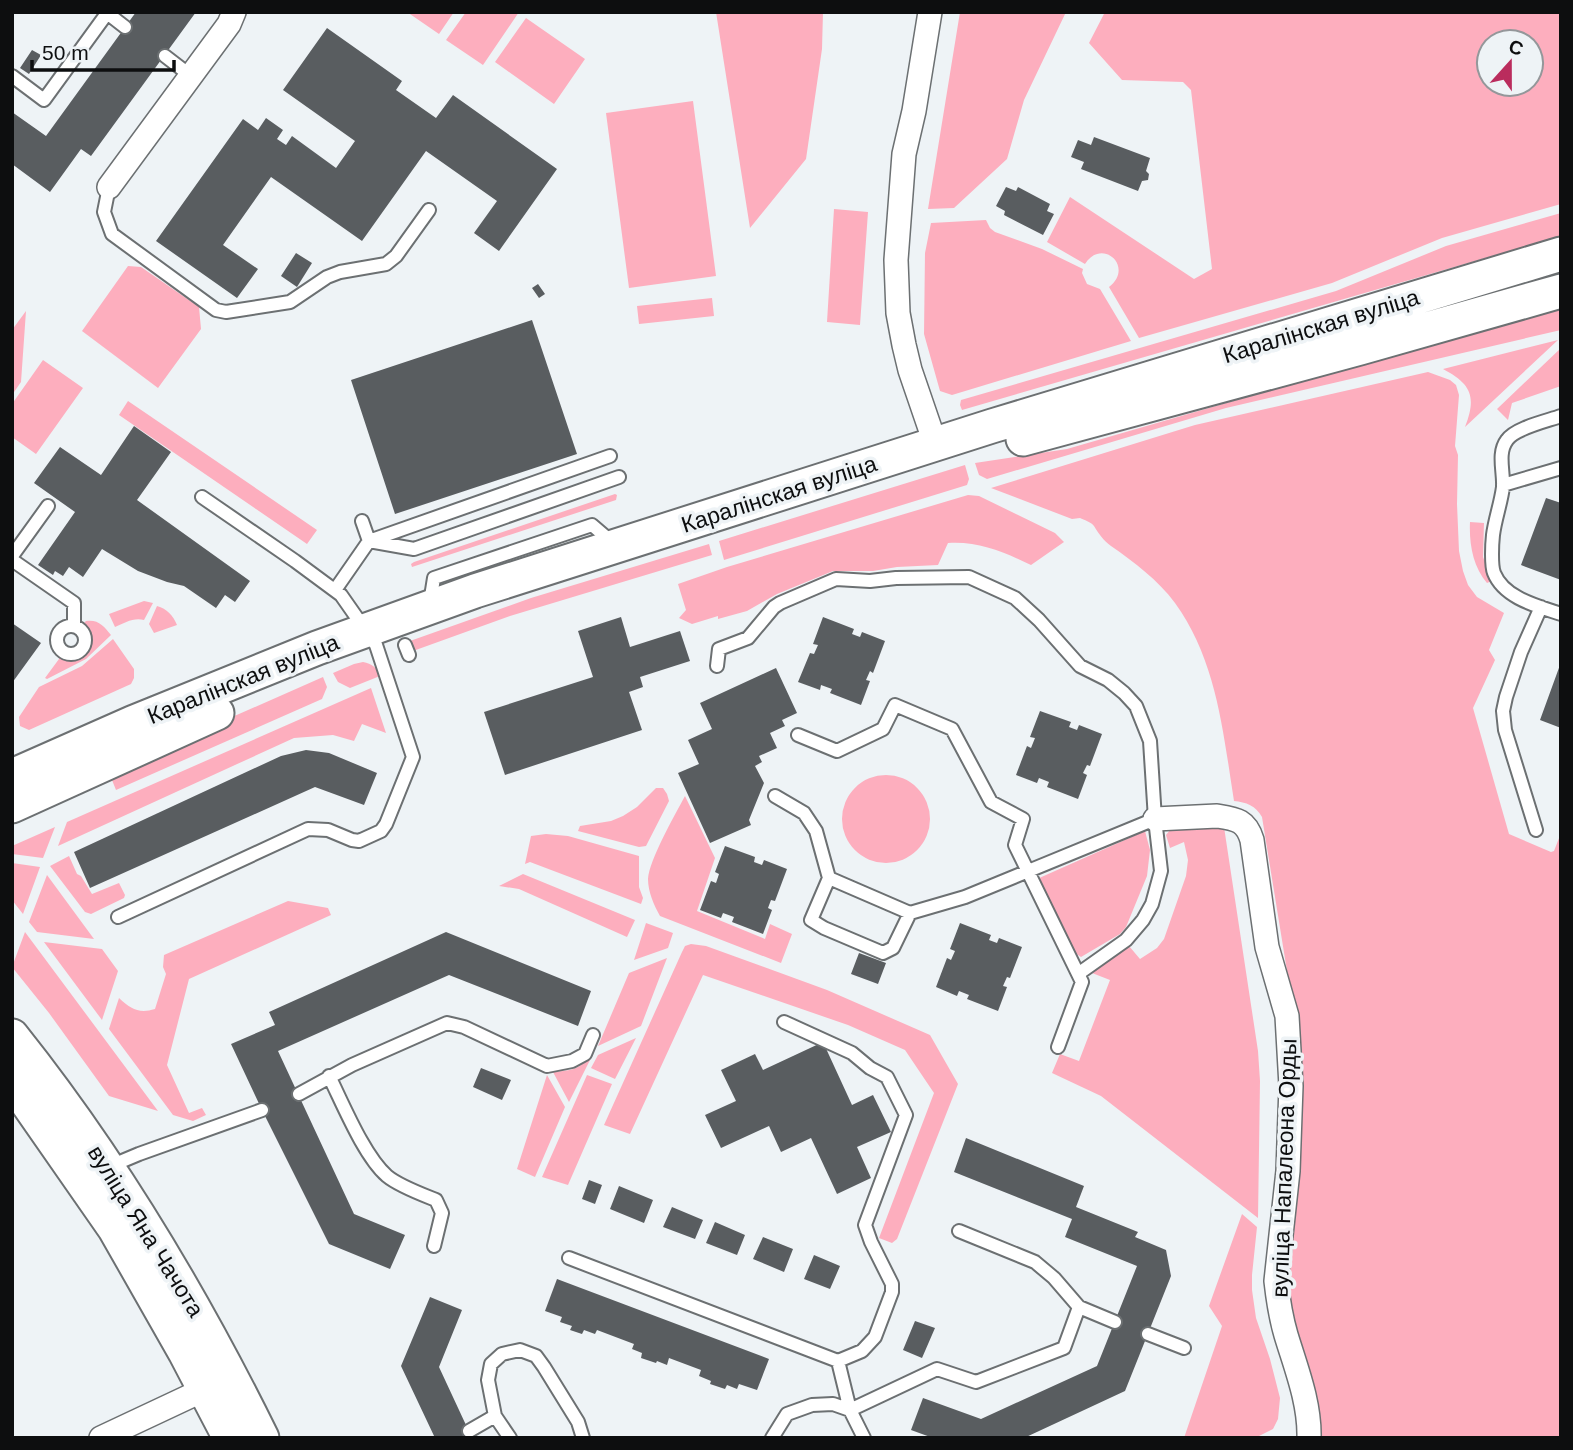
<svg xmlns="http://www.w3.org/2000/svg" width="1573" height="1450" font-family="Arial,sans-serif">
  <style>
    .green { fill: #fdaebe; fill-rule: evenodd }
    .building { fill: #595d60 }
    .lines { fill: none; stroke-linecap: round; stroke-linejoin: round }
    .service-casing { stroke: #6c7072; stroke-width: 16 }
    .minor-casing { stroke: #6c7072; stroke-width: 26 }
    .secondary-casing { stroke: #6c7072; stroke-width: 37 }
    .service { stroke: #fff; stroke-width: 12 }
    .minor { stroke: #fff; stroke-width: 23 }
    .secondary { stroke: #fff; stroke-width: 33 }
    .labels { text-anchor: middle; stroke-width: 7; stroke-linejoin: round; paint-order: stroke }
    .street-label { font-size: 23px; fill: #0d0e0f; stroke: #eef3f6 }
  </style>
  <rect width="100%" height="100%" fill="#eef3f6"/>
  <!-- green -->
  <path class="green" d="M407,12H454L439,34Z
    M466,12H519L483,65L446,40Z
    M716,12H823L822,49L806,159L750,228Z
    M960,12H1066L1024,100L1007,159L954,208L928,209Z
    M1105,12H1561V204L1442,238L1332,283L1139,338L1109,287C1135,267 1102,237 1085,264L1047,242L1070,197L1194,279L1212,269L1191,90L1183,82L1122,80L1089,43ZM1489,42H1531V84H1489Z
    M526,18L585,59L554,104L495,62Z
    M693,101L716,276L629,288L606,113Z
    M834,209L868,212L860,325L827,322Z
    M1561,213V236L962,410L960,405L961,400L1336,291L1446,246Z
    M986,220L990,228L995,232L1042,249L1083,269L1082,273L1087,284L1100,289L1131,341L952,395L940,391L924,334L925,253L931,223Z
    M128,266L141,267L199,307L201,329L158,388L82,331Z
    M712,298L714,316L639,324L637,306Z
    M1561,306V330L1226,408L987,479L979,475L975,463L1067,449Z
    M26,311L21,382L12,395V330Z
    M1558,340L1465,427C1477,396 1471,384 1443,369Z
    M1561,348V386L1512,403L1508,420L1497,409Z
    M43,360L83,388L36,454L12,437V404Z
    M1428,372L1450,380L1456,385L1459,395L1455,446L1458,455L1457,504L1459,551L1463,571L1468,585L1477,597L1504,613L1489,650L1495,660L1473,708L1509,834L1551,852L1554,851L1561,833V1438H1319L1310,1372L1293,1322L1287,1280L1294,1014L1262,817C1256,806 1246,802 1234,801C1223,732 1217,661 1175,603C1158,580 1134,562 1111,546C1103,540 1099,534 1094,526C1091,522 1084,520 1080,518L1072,519L991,488L1195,425Z
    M128,401L317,530L307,544L119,415Z
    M965,465L969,479L967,485L724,560L719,541Z
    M615,494L617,495L616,500L412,567L411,564L414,562Z
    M968,495L979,496L1055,533L1064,542L1031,565C1004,552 979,541 948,543L938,565L897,567L873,571H833L777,594L747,611L718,619V616L692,624L679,618L686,610L678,584L727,567Z
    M1470,522L1484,523L1483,557L1492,581L1487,583C1473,567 1469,544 1470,522Z
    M709,544L712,555L510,616L413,651L410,641L531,598Z
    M144,601L153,603L144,620C134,617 124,623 115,627L109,614Z
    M157,606C167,609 173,615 177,625L154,633L149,624Z
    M86,621C98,619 104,626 111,635L86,659L47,679L45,678L59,659L58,654L73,659C92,654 97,639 83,624Z
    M113,639L134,669V678L131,684L29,730L20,726L19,717L39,687L82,666Z
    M363,662C372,664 377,667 380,676L350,688L338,682L333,673L354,664Z
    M323,677L327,687L322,699L116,790L112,780L189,736Z
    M371,688L386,733L362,724L354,741L333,735L294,738L58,846L67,822Z
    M842 819a44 44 0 1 1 88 0a44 44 0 1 1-88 0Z
    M656,788H663L667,794L669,801L646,846L639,847L578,831L580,826L611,821L623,816L637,807Z
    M685,796L715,858L697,911L765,939L770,924L792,934L781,963L660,916C654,905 648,892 648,879C649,860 675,815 685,796Z
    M55,827L43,858L12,854V846Z
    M1175,827H1224L1258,1051L1260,1081L1258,1218L1101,1096L1052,1073L1060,1054L1079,1061L1110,980L1092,973L1129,946L1140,959L1157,948L1164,939L1186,876L1188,860L1184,842L1170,848L1166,835L1170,830Z
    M1145,831L1150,850L1147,876L1126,927L1120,934L1081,957L1075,953L1037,879Z
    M546,834L568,836L639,856V887L643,898L641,904L530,862L525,864L531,836Z
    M69,856L77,874L81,876L92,894L119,883L125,895L124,898L91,914L85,912L50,866Z
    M12,863L40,867L23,914L12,900Z
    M523,874L635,920L627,937L519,889L499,886Z
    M47,875L94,939L37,932L29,922Z
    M288,901L328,908L331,915L189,979L167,1065L189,1113L202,1108L206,1115L193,1121L173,1115L109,1029L119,998C131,1009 139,1014 155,1009L166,974L163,967L164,955Z
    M646,923L673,933L668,948L634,960Z
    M25,932L158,1111L109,1096L49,1013L12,967Z
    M44,942L102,949L118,971L102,1020Z
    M691,944L706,946L827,990L930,1035L958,1084L897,1239L892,1243L879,1238L934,1093L905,1050L848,1025L703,975L630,1134L604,1125L682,952L685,946Z
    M667,958L641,1026L598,1046L629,973Z
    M636,1038L615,1079L591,1068L598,1055Z
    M593,1054L569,1102L553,1072C574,1070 578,1070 593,1054Z
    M547,1075L565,1107L535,1177L517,1169Z
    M587,1075L612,1084L568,1185L542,1177Z
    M1242,1214L1257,1227L1252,1275V1290L1256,1318L1270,1359L1280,1398L1278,1419L1273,1429L1255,1438H1184L1222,1326L1209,1306Z"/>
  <!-- building -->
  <path class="building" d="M136,12H196L91,156L81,149L50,192L12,164V112L46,136Z
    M327,28L402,81L396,90L436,118L453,95L557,169L499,251L474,233L497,201L426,151L362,241L271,177L223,245L258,269L237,298L156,241L243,119L258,130L266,118L283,130L277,139L286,145L292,136L336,168L355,141L283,90Z
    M32,50L41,55L29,74L20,68Z
    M1094,137L1150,158L1146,171L1149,174L1148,180L1142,181L1138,191L1081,169L1084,162L1071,157L1078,140L1091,145Z
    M1006,187L1016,191L1018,187L1050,204L1047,211L1054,214L1043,235L1004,215L1005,211L996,206Z
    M296,253L312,263L297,287L281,276Z
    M538,284L545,294L539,298L532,288Z
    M532,320L577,454L395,514L351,380Z
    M134,426L171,452L137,500L250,581L235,602L225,595L216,608L184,586L167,582L138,571L102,549L83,577L69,567L63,576L55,571L53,575L38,565L75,512L34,483L60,447L101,475Z
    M1546,498L1561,503V580L1521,565Z
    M621,617L630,647L680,631L690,661L640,677L643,687L629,692L642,730L505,775L484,712L593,677L578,631Z
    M823,617L854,629L852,634L860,637L862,632L885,641L873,673L870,671L866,680L870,681L861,705L830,693L832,689L821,685L820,690L798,682L810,653L814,654L818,645L813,644Z
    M12,623L41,643L12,683Z
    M1560,665H1561V728L1540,720Z
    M776,668L797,713L782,720L785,726L770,733L777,748L759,756L762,762L755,766L764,783L749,820L751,825L710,843L678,773L699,764L688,740L712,729L700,703Z
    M1040,711L1071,722L1069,727L1077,730L1079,725L1102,734L1090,766L1087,765L1083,773L1087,775L1078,799L1047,787L1049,782L1039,778L1037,783L1016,775L1027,746L1031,748L1035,738L1030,737Z
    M306,750L329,753L377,773L364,805L315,787L90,888L74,852L281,756Z
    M725,846L755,857L754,862L762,865L764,860L787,869L775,901L771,900L768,908L772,910L763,934L732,922L734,917L723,913L721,918L700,910L711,881L716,883L719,874L715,872Z
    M960,923L991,935L989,940L997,943L999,938L1022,947L1010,978L1007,977L1003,986L1007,987L998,1011L967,999L969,995L959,991L957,996L936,987L947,958L951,960L955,951L950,949Z
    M446,932L591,991L578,1026L449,975L278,1051L354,1214L405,1235L390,1269L329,1244L262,1110L231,1044L275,1025L269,1012Z
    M859,953L886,963L878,984L851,974Z
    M823,1042L852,1105L873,1095L891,1132L857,1147L871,1178L837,1194L811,1138L781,1152L769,1126L721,1148L705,1115L736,1101L721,1070L755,1054L763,1070Z
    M481,1068L511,1080L502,1100L473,1087Z
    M966,1138L1084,1186L1076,1207L1138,1232L1135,1237L1166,1250L1171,1276L1125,1391L1024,1438H933L911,1430L923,1398L981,1419L1097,1366L1137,1266L1065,1237L1072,1219L954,1172Z
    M589,1180L602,1185L595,1204L582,1199Z
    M619,1186L653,1200L644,1223L610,1209Z
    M672,1207L703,1220L695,1239L663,1227Z
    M715,1222L745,1235L737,1255L706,1243Z
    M763,1237L793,1249L784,1272L753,1259Z
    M814,1255L840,1266L830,1289L804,1279Z
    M557,1279L769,1359L757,1390L739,1384L737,1389L727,1385L725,1389L710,1384L711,1381L699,1376L701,1370L669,1358L667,1365L657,1361L656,1363L641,1358L642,1353L632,1349L634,1344L597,1330L595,1334L584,1330L582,1334L570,1330L572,1326L560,1322L562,1317L545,1311Z
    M430,1297L462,1310L439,1367L472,1438H435L401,1366Z
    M915,1321L935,1328L922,1358L903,1350Z"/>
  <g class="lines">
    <!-- service casing -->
    <g class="service-casing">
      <path id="service" d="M107,13L125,27
        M165,56L191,76
        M12,76L44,100L108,12
        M109,187L104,212L112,234L216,310L226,312L290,302L327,277L340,272L386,264L396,256L429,210
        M1561,416C1547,421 1515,428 1507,440C1497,453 1504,472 1503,487C1501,503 1495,519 1493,535C1492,544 1491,565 1494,573C1504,598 1537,606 1561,614
        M1503,485L1561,468
        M362,521L369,541
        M369,541L414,549L619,477
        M12,556L48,506
        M12,560L74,603V626
        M335,590L369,541L610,456
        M430,603L434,578L592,525L613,543
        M57 640a14 14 0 1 1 28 0a14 14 0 1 1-28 0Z
        M405,645L409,655
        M717,666L719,649L748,638L774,607L780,603L836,579L870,581L896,578L969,577L1015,598L1039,620L1080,666L1108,680L1124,693L1136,706L1150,741L1155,819L1161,871L1152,904L1143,920L1126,940L1078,974
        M798,735L837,751L883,729L895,705L952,729L991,802L1023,819L1015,845L1082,982L1058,1047
        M775,796L804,813L816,831L829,878L811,920L824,928L883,953L893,948L910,913
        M1536,830L1505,730L1503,711L1506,697L1521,652L1541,607
        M829,878L910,913L965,897L1155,819
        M118,917L308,829L328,830L352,840L359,841L381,831L386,824L413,757L376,645L341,595L295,561L202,497
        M329,1076C343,1104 364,1156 387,1176C399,1186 421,1194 436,1200L442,1213L434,1246
        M299,1094L352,1065L447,1023L464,1027L547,1066L572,1061L585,1054L593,1035
        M108,1167L139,1154L262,1110
        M569,1258L838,1361L862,1351L875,1337L892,1292V1284L871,1242L865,1225L906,1115L887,1077L870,1068L852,1053L784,1022
        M1079,1307L1115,1322
        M1148,1334L1184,1348
        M838,1361L850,1410L864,1438
        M469,1431L495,1416
        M510,1438L495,1416L488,1380L491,1364L502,1354L520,1350L536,1356L544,1367L578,1422L583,1438
        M772,1438L787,1414L812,1405L833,1404L850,1410L937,1369L976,1382L1064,1348L1079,1307L1054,1278L1035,1262L959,1231"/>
    </g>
    <!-- minor casing -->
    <g class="minor-casing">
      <path id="minor" d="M930,12L914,111L904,154L896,260L898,313L904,345L910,370L935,443
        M109,187L229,24L234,12
        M1155,819L1217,816C1236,819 1246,820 1252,840L1267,947L1287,1016L1291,1086L1288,1171L1276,1281C1278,1299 1281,1318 1286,1335C1296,1368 1310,1403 1309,1438
        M101,1438L216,1384"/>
    </g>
    <!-- secondary casing -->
    <g class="secondary-casing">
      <path id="secondary" d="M1023,439L1360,348L1561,291
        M12,776L132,723L317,648L475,591L992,426L1561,254
        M12,806L217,713
        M12,1036C111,1160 192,1296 262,1438
        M12,1081L115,1229L185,1352L230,1438"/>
    </g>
    <!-- service -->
    <use href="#service" class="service"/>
    <!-- minor -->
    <use href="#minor" class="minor"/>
    <!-- secondary -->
    <use href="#secondary" class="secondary"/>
  </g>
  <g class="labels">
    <!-- street labels -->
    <g class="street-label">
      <text transform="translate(1321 326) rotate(-17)" y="8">Каралінская вуліца</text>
      <text transform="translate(779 494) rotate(-18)" y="8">Каралінская вуліца</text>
      <text transform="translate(243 679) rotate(-22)" y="8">Каралінская вуліца</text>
      <text transform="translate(1284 1168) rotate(-88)" y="8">вуліца Напалеона Орды</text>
      <text transform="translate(146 1231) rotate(58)" y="8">вуліца Яна Чачота</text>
    </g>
  </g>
  <!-- border -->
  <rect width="1573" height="1450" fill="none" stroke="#0d0e0f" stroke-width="28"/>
  <!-- north arrow -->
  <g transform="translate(1510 63) rotate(21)"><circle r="33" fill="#eef3f6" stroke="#94979a" stroke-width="2"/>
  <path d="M0-5L12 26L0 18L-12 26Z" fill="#ba2c5d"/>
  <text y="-10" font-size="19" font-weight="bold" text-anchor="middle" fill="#0d0e0f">С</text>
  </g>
  <!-- scale -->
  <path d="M32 60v10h142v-10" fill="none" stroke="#0d0e0f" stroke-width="3.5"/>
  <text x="42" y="60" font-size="21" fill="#0d0e0f" stroke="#eef3f6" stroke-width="5" paint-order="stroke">50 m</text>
</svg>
